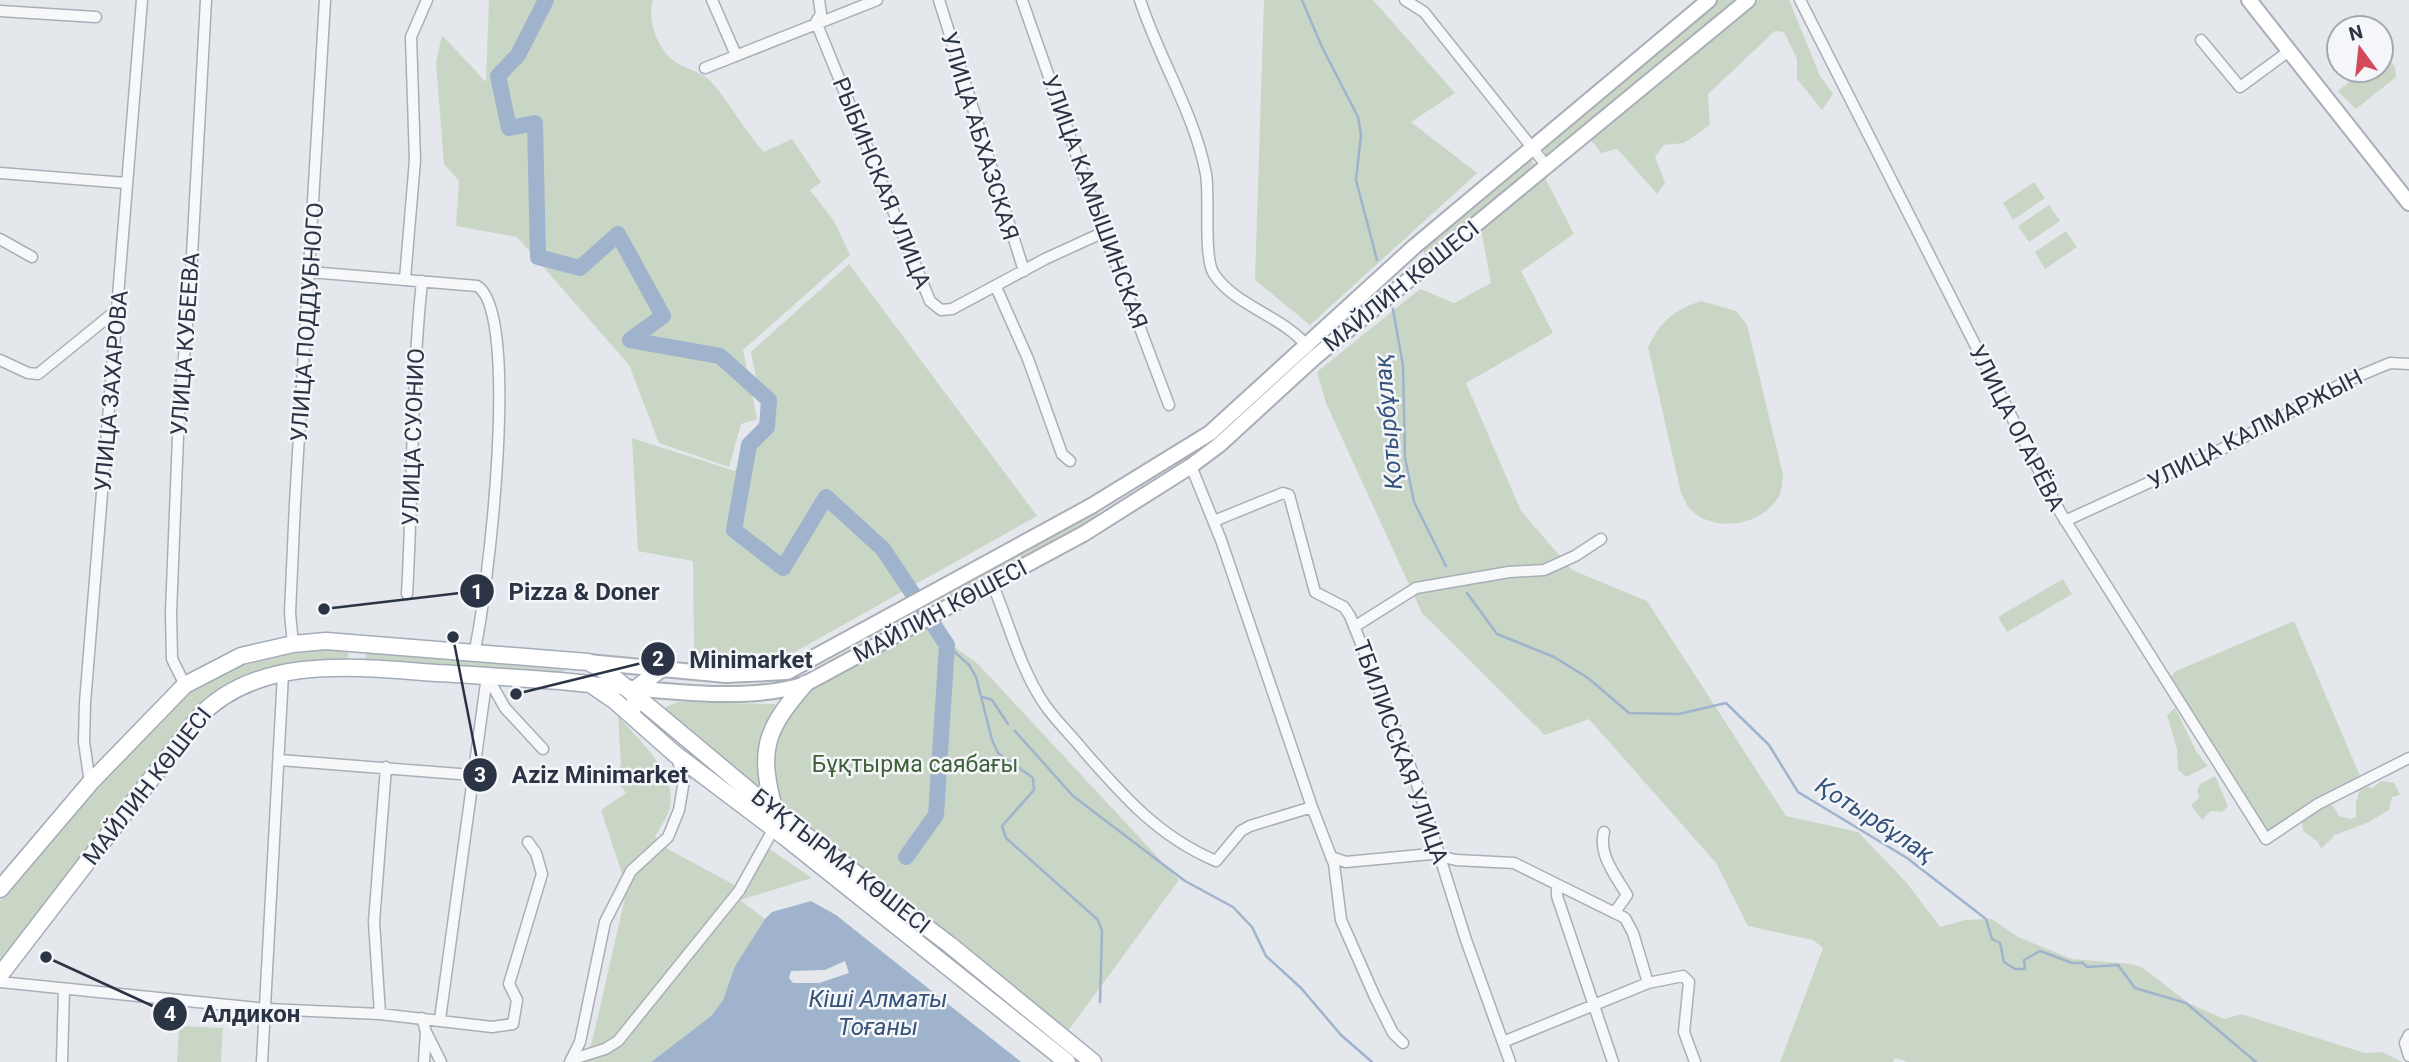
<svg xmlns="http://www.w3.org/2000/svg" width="2409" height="1062" font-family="Roboto,sans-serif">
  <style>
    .green { fill: #c9d6c5 }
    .water { fill: #9fb4cc; fill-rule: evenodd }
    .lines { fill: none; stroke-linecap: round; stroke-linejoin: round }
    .stream { stroke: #9fb4cc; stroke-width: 2.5 }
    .river { stroke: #9fb4cc; stroke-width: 16 }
    .street-casing { stroke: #a9aeb7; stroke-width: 13 }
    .secondary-casing { stroke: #a9aeb7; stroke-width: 18 }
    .primary-casing { stroke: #a3abb8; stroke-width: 19 }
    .street { stroke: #f7f8fa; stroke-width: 10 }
    .secondary { stroke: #fff; stroke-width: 14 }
    .primary { stroke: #fff; stroke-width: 16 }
    .labels { text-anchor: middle; stroke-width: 5; stroke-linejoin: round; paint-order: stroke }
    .street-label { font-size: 23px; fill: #2b3445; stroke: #f4f6f9 }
    .park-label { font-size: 23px; fill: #3f6138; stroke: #f4f6f9 }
    .water-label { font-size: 24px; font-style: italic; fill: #34527a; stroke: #f4f6f9 }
    .leader { fill: none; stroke: #2b3445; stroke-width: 2.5 }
    .callout-dot { fill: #2b3445; stroke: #f4f6f9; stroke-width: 2.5 }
    .mark-label { font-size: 21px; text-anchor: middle; font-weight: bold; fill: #fff }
    .callout-label { font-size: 24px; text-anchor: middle; font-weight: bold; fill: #2b3445; stroke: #f4f6f9; stroke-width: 5; stroke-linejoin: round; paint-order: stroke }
  </style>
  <rect width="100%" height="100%" fill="#e4e7ec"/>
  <!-- green -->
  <path class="green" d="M489,0H653C647,21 657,50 677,63C690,71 704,72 714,85C732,107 745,131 764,152L792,139L821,182L810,190L834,221L850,255L743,350L757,419L741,424L729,467L659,443L629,365L517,237L456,226L459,181L444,164L436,63L442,35L486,82Z
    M1264,0H1373L1455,93L1411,122L1477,173L1310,325L1255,280Z
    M1716,0H1744L1547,157L1544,151L1546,146Z
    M1759,0H1789L1820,76L1833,94L1822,110L1797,79V59L1784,32L1775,31L1708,94L1710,125L1684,143L1664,145L1655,157L1665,183L1657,194L1620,152L1616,149L1601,153L1588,136Z
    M2384,53L2395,67L2396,77L2356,109L2338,91L2364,70H2381V56Z
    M1531,158L1534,165L1428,254L1424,253V249L1524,160Z
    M1543,174L1574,234L1521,271L1553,333L1466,383L1521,511L1572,570L1647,601L1786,816L1858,832L1906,882L1940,927L1965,920L1992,919L2018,937L2072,959L2131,964L2142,967L2188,1003L2224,1019L2241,1014L2365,1053L2382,1052L2402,1062H1909L1895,1058L1893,1062H1780L1823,948L1813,940L1748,926L1716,863L1589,719L1545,735L1422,613L1326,403L1317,372L1420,289L1454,303L1491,283L1480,225Z
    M2034,182L2045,198L2013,220L2003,203Z
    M2049,205L2060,221L2029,242L2018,226Z
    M2066,231L2077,247L2045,269L2035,252Z
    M849,264L1037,516L793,653H694L693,561L638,551L632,438L735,471L763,414L751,352Z
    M1701,301L1736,311L1747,325L1783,475C1782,481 1782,491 1779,496C1762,526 1717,533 1692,511C1687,507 1684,498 1681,493L1648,347C1661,321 1674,310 1701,301Z
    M1097,512L1102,517L947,602L943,595Z
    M2063,579L2072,594L2007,632L1998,617Z
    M2294,621L2360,776L2265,832L2171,677L2176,671Z
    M926,626L978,664L1179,880L1068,1031L779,802L771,764L782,724L804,692Z
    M341,649L349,653L346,663L311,664L194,713L0,959V901L49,837L195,688L237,667L292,654Z
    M368,652L543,668L563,670L565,674L364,661Z
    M678,702L776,704C759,732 756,755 759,788L664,708Z
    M2175,708L2197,753L2208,766L2186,777L2178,770L2177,749L2167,715Z
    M618,716C639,740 677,773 670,808C668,817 659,828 655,837L666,848L740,888V899L768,848L812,878L740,900L765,919L735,966L723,1000L711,1016L651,1062H584L592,1042L627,889L601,810L626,793L612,774L621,765Z
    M2215,776L2228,806L2222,812L2211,811L2202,820L2191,805L2200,797L2197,792L2200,784Z
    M2381,781L2394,783L2400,795L2392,797L2389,810L2369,822L2335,835L2321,849L2318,842L2303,831L2302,822L2325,805L2333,806L2339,816L2350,819L2356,817V803L2361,785L2373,788Z
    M179,1026L223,1028L221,1062H177Z"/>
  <!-- water -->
  <path class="water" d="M811,901L836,915L1021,1062H651L711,1016L723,1000L735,966L765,919L772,912ZM845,961L849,973L819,983H793L789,978L791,971L825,970Z"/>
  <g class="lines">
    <!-- stream -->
    <path class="stream" d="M1302,0L1322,47L1358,117L1361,135L1356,180L1377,260
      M1393,309L1403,366L1405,458L1414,502L1446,566
      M1467,593L1497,634L1554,657L1588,678L1629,713L1679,714L1726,703L1769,745L1798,792L1907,858L1986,919L1992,939L2000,943L2004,962L2015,969H2025L2024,960L2040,951L2072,963H2083L2087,967L2118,965L2135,988L2186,1003L2256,1062
      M947,645L969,665L976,677L992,740L998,753L1033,778L1034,790L1002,826L1006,838L1098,920L1102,931L1100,1002
      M983,697L992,700L1008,724
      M1015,731L1073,796L1185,881L1233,907L1252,927L1266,956L1301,988L1341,1035L1372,1062"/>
    <!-- river -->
    <path class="river" d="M546,0L518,55L498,76L509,128L535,123L538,257L580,268L618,234L663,316L630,340L720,356L769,400L767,427L749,445L734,530L783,568L826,497L883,549L947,645L936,815L906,857"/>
    <!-- street casing -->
    <g class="street-casing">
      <path id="street" d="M712,0L736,55
        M819,0L821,14L816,22L930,301L941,310L952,309L1045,259L1104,232
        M939,0L1024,271
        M1022,0L1100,222L1169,405
        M1140,0C1159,59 1194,112 1206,174C1210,197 1203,258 1214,274C1234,305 1282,316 1306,345
        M1405,0L1424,12L1546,165
        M1800,0L2060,512L2266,839L2318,804L2409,758
        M0,11L96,17
        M2201,40L2240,87L2289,51
        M705,68L877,0
        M0,173L126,183
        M0,239L32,257
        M310,272L477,286C522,312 487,601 474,653
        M405,279L415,160L411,37L427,0
        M996,287L1028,359L1062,454L1070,461
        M0,360L28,373L38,374L118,309
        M1214,521L1283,493L1289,495L1315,592L1344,607L1350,616L1416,781L1466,940L1510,1062
        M2065,521L2222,449L2349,380L2390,363L2409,364
        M992,583C1009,623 1020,669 1045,705C1056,721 1071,735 1083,750C1123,796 1159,837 1216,861L1241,831L1250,826L1312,807L1221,540L1191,466
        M407,594C413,490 411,385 422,281
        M1354,627L1416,588L1509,572L1544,570L1575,556L1601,539
        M293,644L290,613L295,503L325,0
        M185,685L172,659L171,613L179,411L190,292L206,0
        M280,760L472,775
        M90,783L84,742L85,703L142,0
        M1312,807L1334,864L1341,920L1375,997L1393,1033L1403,1043
        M1604,832C1598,855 1616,876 1627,895L1615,912
        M1331,857L1346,862L1431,854L1456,860L1514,863L1625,918L1633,933L1648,983
        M1557,885V896L1613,1062
        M0,982L267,1009L380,1014L492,1027L513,1024L517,1000L509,984L542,874L536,853L528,842
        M380,1014L374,922L386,767
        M422,1018L426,1032L424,1062
        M440,1019L487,676L505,708L543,749
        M427,1034L441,1062
        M2409,1035L2405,1043L2409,1056
        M1503,1042L1648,983L1683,976L1689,982L1684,1032L1695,1062
        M573,1059L605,1049L618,1041L739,891L774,828
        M62,1062L64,989
        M262,1062L283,674
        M570,1062L580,1042L605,922L631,871L668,837L679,810L684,780L677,758"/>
    </g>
    <!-- secondary casing -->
    <g class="secondary-casing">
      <path id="secondary" d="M2249,0L2409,203
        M588,662L726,675L787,672L1093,505L1210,433L1415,246L1709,0
        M590,684C653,689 747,704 805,684L1085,533L1191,466L1219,445L1315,357L1748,0"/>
    </g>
    <!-- primary casing -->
    <g class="primary-casing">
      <path id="primary" d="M634,706L638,687L662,668
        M775,812C758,751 764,731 805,684
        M0,889L90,783L185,685L241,656L293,644L326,641L588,662L606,671L775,812L950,945L1093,1062
        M0,975L198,718C257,654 357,667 436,673C477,675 518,678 560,681L590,684L615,701L675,754L785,837L1067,1062"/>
    </g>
    <!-- street -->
    <use href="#street" class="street"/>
    <!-- secondary -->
    <use href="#secondary" class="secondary"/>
    <!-- primary -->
    <use href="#primary" class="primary"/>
  </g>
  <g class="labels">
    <!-- street labels -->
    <g class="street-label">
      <text transform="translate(980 136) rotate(73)" y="8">УЛИЦА АБХАЗСКАЯ</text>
      <text transform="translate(882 183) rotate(68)" y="8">РЫБИНСКАЯ УЛИЦА</text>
      <text transform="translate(1095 202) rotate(70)" y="8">УЛИЦА КАМЫШИНСКАЯ</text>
      <text transform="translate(1401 286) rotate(-39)" y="8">МАЙЛИН КӨШЕСІ</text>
      <text transform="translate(307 322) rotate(-86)" y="8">УЛИЦА ПОДДУБНОГО</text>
      <text transform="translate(185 344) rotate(-86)" y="8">УЛИЦА КУБЕЕВА</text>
      <text transform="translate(111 391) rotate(-85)" y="8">УЛИЦА ЗАХАРОВА</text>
      <text transform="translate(2017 428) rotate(63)" y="8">УЛИЦА ОГАРЁВА</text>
      <text transform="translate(2255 429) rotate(-27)" y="8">УЛИЦА КАЛМАРЖЫН</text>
      <text transform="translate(413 437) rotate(-88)" y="8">УЛИЦА СУОНИО</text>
      <text transform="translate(940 611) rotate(-28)" y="8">МАЙЛИН КӨШЕСІ</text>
      <text transform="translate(1401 752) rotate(70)" y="8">ТБИЛИССКАЯ УЛИЦА</text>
      <text transform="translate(147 786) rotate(-52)" y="8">МАЙЛИН КӨШЕСІ</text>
      <text transform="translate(841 861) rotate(38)" y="8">БҰҚТЫРМА КӨШЕСІ</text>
    </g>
    <!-- park labels -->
    <g class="park-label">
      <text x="915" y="772">Бұқтырма саябағы</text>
    </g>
    <!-- water labels -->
    <g class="water-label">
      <text transform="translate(1388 422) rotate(-95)" y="8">Қотырбұлақ</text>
      <text transform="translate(1875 820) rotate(33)" y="8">Қотырбұлақ</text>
      <text x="878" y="1007">Кіші Алматы<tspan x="878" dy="28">Тоғаны</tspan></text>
    </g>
  </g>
  <!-- callouts -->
  <path class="leader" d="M324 609L477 591M516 694L658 659M453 637L480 775M46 957L170 1014"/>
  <g class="callout-dot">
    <circle cx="324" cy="609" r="7"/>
    <circle cx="516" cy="694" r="7"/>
    <circle cx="453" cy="637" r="7"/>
    <circle cx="46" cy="957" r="7"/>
    <circle cx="477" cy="591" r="18"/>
    <circle cx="658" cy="659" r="18"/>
    <circle cx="480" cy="775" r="18"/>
    <circle cx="170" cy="1014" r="18"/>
  </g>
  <g class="mark-label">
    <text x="477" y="599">1</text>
    <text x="658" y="666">2</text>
    <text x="480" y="782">3</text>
    <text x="170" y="1021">4</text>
  </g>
  <g class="callout-label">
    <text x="584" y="600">Pizza &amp; Doner</text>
    <text x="751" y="668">Minimarket</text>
    <text x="600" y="783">Aziz Minimarket</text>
    <text x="251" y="1022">Алдикон</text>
  </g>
  <!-- north arrow -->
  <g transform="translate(2360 49) rotate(345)"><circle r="33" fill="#f4f6f9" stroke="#a4a8b1" stroke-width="2"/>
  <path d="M0-5L12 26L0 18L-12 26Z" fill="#d1495b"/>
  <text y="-10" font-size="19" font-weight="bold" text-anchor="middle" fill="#2b3445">N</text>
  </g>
</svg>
